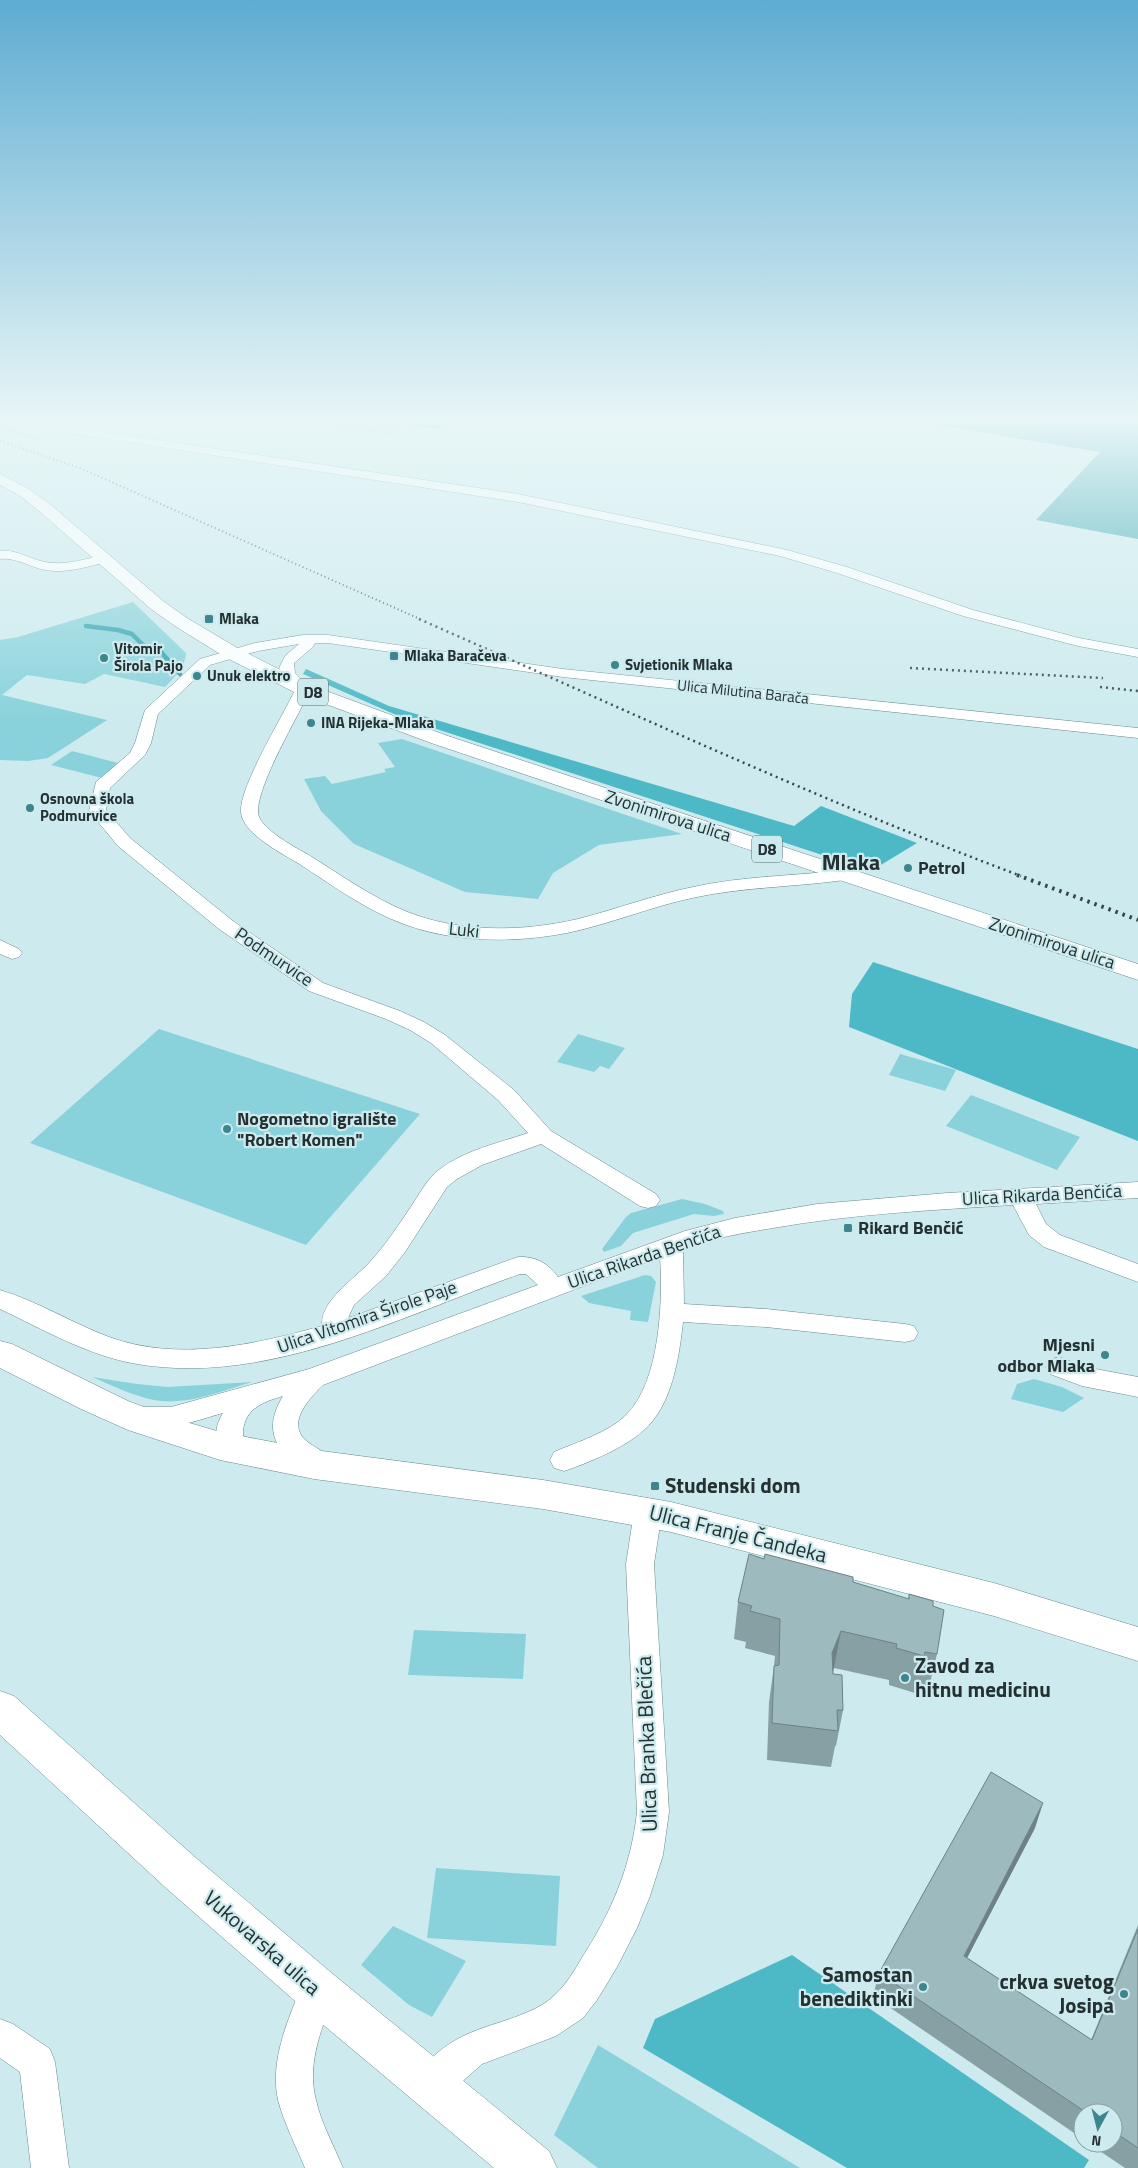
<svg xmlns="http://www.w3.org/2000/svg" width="1138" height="2168" font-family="'Titillium Web',sans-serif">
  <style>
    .green { fill: #89d2db }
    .forest { fill: #4db9c6 }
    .water { fill: #2fa1ae }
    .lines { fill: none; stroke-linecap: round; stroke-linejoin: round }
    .stream { stroke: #2fa1ae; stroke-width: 4.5 }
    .street-casing { stroke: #6c888b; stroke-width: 1 }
    .secondary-casing { stroke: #6c888b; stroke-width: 1 }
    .primary-casing { stroke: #6c888b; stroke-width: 1 }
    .street { fill: #fff; fill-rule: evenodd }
    .secondary { fill: #fff; fill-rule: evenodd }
    .primary { fill: #fff; fill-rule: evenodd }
    .rail-far2 { stroke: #384647; stroke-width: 2; stroke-dasharray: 1 3; stroke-linecap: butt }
    .rail-far1 { stroke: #384647; stroke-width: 2.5; stroke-dasharray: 2 4; stroke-linecap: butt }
    .rail { stroke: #384647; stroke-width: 4; stroke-dasharray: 2.5 5; stroke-linecap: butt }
    .wall { fill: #87a0a3 }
    .shaded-wall { fill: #6e8285 }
    .building { fill: #9dbabe; stroke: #6e8285 }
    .poi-dot { fill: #3e868e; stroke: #cdebee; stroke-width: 2 }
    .labels { text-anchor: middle; stroke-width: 4.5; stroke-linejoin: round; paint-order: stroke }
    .far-poi-label { font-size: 15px; font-weight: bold; fill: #243031; stroke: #cdebee; text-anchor: start }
    .far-street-label { font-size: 15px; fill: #243031; stroke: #cdebee }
    .shield { fill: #cdebee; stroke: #57686a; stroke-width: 1 }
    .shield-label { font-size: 16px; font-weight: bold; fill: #243031 }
    .street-label { font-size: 18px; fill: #243031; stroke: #cdebee }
    .poi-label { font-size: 18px; font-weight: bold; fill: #243031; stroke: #cdebee; text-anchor: start }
    .near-poi-label { font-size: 21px; font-weight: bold; fill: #243031; stroke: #cdebee; text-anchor: start }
    .near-street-label { font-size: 21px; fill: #243031; stroke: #cdebee }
    .district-label { font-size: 22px; font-weight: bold; fill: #243031; stroke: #cdebee }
  </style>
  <rect width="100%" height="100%" fill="#cdebee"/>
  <!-- green -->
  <path class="green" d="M133,602L186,653C185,668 175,677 165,687L104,674L85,684L27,675L2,695L107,720L48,758L28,761L0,760V640L18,637Z
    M402,739L682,834L599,845L553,873L538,899L465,892L354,844L321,811L304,779L325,776L332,784L386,772L384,769L395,767L378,743Z
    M72,751L122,764L102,778L51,765Z
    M159,1029L420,1114L306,1245L30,1143Z
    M578,1034L625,1048L609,1069L600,1066L594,1072L557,1062Z
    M900,1054L956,1070L945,1091L889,1075Z
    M971,1095L1080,1137L1057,1170L946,1126Z
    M682,1199L705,1204L723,1211L724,1214L714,1216L694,1214L633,1233L621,1246L604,1252L602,1249L626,1217L631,1213Z
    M645,1275L651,1276L656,1282L648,1322L630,1320L631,1311L589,1303L581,1296Z
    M92,1377L137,1384L168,1387L252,1382C222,1391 186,1406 154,1400C133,1396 111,1385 92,1377Z
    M1034,1379L1062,1387L1084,1398L1063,1412L1011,1399L1017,1384Z
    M414,1630L526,1634L523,1679L408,1675Z
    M436,1868L560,1876L556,1946L427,1938Z
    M393,1926L466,1961L432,2017L409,2005L361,1965Z
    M598,2045L800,2168H598L554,2135Z"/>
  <!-- forest -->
  <path class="forest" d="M306,669L389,706L794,826L821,806L917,843L871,871L403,718L303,674Z
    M873,962L1138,1049V1141L849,1027L852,994Z
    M792,1955L1089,2160L1084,2168H847L643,2048L655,2019Z"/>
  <!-- water -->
  <path class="water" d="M380,421H450L438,429Z
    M912,421H1138V539L1036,520L1100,452Z"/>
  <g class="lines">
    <!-- stream -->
    <path class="stream" d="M86,626L118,630L132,634L143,645L161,652L180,674"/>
    <!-- street casing -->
    <g class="street-casing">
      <path id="street" d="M6,421H30L518,494L787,550L847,567L973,610L1079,638L1138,649V657L1078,646L963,616L837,573L780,556L518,502L11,424Z
        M0,551C17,549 29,559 45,562C65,566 86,559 106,554L113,558L111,561C89,566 67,574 45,570C29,567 16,557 0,559Z
        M303,635H328L563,669L1138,728V738L563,677L328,643H315L313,647L294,663L295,673L311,689C298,716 257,785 258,812C258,829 299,849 312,857C342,876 372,897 405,911C459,933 522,932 578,919C617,909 654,895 693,887C743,876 794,876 845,870L851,871L854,875L851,879L845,880C794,887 742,887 692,898C650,907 610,924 567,933C509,944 444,943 389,918C358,904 330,884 301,865C285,855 242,834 241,812C239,787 283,716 295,690L287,683L279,668L285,656L299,644L258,651L210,665L158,714L151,743L145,755L110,788L106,810L130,838L233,921L323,983L400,1011L424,1022L445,1035L514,1090L551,1131L656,1194L660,1200L656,1206L648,1208L640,1206L541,1144L482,1165L457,1179L447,1187L405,1252L386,1276L354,1305L348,1318L518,1257C535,1256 548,1263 558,1277L685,1231L735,1218L817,1204L947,1193L1138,1182V1198L1036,1204L1046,1224L1060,1235L1138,1264V1282L1044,1247L1029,1235L1013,1205C933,1210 852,1214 773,1228C743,1233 712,1238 683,1249L684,1304L766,1309L905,1324L914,1326L918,1333L914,1340L905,1342L766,1327L683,1322C679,1358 672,1406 643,1431C624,1448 588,1463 564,1471L554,1468L550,1460L554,1452C577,1442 608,1433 626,1415C660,1382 663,1302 660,1257L323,1385C306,1402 283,1427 312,1445C321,1451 328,1453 333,1462L329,1470L319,1473C281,1460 259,1435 283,1396C262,1402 242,1410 243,1436L253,1444L256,1452L253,1460C237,1465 220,1454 217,1436C215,1428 219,1420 223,1413C194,1421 163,1434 133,1424L129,1417L133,1410L142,1407H171L309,1369L538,1285L526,1274H520C399,1317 268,1386 137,1364C89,1356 44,1330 0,1309V1290C37,1301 72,1323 109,1337C178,1362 253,1345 322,1326C320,1301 353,1280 368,1264C386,1245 400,1223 414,1202C422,1190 428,1178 440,1169C465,1150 499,1143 528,1133L498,1100L431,1043L410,1030L386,1019L309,991L219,929L118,846L89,811L96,782L130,753L135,743L145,710L200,659L255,643Z
        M0,940L19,949L22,953L19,957L12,959L0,954Z
        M1059,1357L1085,1367L1138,1377V1397L1082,1386L1050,1374L1046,1367L1050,1360Z
        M648,1500L658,1504L662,1512L654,1564L669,1812L663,1855L650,1896L637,1928L617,1967L597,2000L583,2018L556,2036L482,2064L445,2097L432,2102L419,2097L414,2084C418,2072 424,2066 433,2057C466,2025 505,2026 542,2005C561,1993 572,1975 583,1956C612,1911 631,1866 637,1812L626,1564L634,1512L638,1504Z
        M318,1973L331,1978L336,1991C323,2025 306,2062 316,2100C321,2123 334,2146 343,2168H305C296,2146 284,2123 278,2100C269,2059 290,2015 305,1978Z
        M0,2019L13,2024L50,2049L55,2062L69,2168H31L20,2072L0,2058Z"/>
    </g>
    <!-- secondary casing -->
    <g class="secondary-casing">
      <path id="secondary" d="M0,1341L12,1344L128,1401L173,1418L220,1432L314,1450L543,1480L671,1502L994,1583L1138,1627V1661L994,1616L671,1532L543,1509L314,1479L220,1460L128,1430L81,1409L0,1368Z
        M0,1691L14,1696L196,1858L334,1975L549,2151L557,2168H494L302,2007L166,1888L0,1735Z"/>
    </g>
    <!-- primary casing -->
    <g class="primary-casing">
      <path id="primary" d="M0,474L29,489L51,505L163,601L187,618L239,649L310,685L448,736L1138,964V980L434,744L296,693L225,657L175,626L151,609L39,511L19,495L0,485Z"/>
    </g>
    <!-- street -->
    <use href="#street" class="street"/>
    <!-- secondary -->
    <use href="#secondary" class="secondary"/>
    <!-- primary -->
    <use href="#primary" class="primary"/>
    <!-- rail-far2 -->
    <path class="rail-far2" d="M304,421L397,434
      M359,421L404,429
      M0,427L40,439
      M0,441L80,468L422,620"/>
    <!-- rail-far1 -->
    <path class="rail-far1" d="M419,619C619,707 816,799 1021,876
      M910,668L1103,678
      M1100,687L1138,691"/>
    <!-- rail -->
    <path class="rail" d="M1017,875L1138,920"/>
  </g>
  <!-- wall -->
  <path class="wall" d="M764,1559L853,1582L908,1599L909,1594L933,1606L937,1654L928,1691L916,1688L915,1693L889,1685V1680L834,1668L833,1672L843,1710L836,1746H835L831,1767L767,1760L769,1702L774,1666L775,1656L745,1648L746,1642L734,1639L738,1602Z
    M1035,1828L967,1958L1091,2040L1138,1925V2168H1125L1088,2143H1113V2113H1083V2139L873,1996L879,1973Z"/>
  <!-- shaded-wall -->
  <path class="shaded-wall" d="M841,1631L834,1668L826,1690L832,1653Z
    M1043,1803L1035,1828L956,1979L964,1956Z"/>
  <!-- building -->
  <path class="building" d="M749,1554L764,1559L765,1554L853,1577V1582L909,1599V1594L933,1601V1606L944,1610L937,1654L925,1652L924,1656L896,1648L897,1644L841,1631L832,1653L833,1674L842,1675L843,1710H837L838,1731L772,1723L774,1666L779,1665L780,1619L750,1611L752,1606L738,1602Z
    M991,1772L1043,1803L964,1956L1092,2040L1138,1929V2148L1113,2131V2113H1087L879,1973Z"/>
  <!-- sky -->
  <linearGradient id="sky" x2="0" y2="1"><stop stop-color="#5eacd1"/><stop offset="0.58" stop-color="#e8f6f7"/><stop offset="1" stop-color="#e8f6f7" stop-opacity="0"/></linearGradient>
  <rect width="1138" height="724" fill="url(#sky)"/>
  <!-- markers -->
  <g class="poi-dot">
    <rect x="204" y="614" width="10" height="10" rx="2.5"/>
    <rect x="389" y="651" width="10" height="10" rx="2.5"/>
    <circle cx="104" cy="658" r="5"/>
    <circle cx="615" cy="665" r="5"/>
    <circle cx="197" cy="676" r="5"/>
    <circle cx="311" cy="723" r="5"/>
    <circle cx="30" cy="808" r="5"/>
    <circle cx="908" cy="868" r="5"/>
    <circle cx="227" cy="1129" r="5"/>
    <rect x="843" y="1223" width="10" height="10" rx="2.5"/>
    <circle cx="1105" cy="1355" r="5"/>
    <rect x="650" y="1481" width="10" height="10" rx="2.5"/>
    <circle cx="905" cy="1678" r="5"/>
    <circle cx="923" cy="1987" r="5"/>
    <circle cx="1124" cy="1994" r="5"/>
  </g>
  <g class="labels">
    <!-- far-poi labels -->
    <g class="far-poi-label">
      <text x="219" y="624">Mlaka</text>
      <text x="114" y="654">Vitomir<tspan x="114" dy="17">Širola Pajo</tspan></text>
      <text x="404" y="661">Mlaka Baračeva</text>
      <text x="625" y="670">Svjetionik Mlaka</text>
      <text x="207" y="681">Unuk elektro</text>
      <text x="321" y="728">INA Rijeka-Mlaka</text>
      <text x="40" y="804">Osnovna škola<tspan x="40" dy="17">Podmurvice</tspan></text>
    </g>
    <!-- far-street labels -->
    <g class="far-street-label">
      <text transform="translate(743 692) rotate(6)" y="5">Ulica Milutina Barača</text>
    </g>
    <!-- shield labels -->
    <g class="shield">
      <rect x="298" y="678.5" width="30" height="27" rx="4"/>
      <rect x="752" y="835.5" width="30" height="27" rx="4"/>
    </g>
    <g class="shield-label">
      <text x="313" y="698">D8</text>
      <text x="767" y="855">D8</text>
    </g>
    <!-- street labels -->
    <g class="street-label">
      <text transform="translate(668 816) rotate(18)" y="6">Zvonimirova ulica</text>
      <text transform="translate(464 930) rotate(6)" y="6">Luki</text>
      <text transform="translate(1052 943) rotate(18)" y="6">Zvonimirova ulica</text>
      <text transform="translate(274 957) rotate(34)" y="6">Podmurvice</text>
      <text transform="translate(1042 1195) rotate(-3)" y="6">Ulica Rikarda Benčića</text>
      <text transform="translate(644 1257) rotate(-19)" y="6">Ulica Rikarda Benčića</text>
      <text transform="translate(367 1317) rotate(-19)" y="6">Ulica Vitomira Širole Paje</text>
    </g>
    <!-- poi labels -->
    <g class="poi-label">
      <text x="918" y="874">Petrol</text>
      <text x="237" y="1125">Nogometno igralište<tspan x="237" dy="21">"Robert Komen"</tspan></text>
      <text x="858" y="1234">Rikard Benčić</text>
      <text x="1095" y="1351" text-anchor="end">Mjesni<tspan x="1095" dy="21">odbor Mlaka</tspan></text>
    </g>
    <!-- near-poi labels -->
    <g class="near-poi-label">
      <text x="665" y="1493">Studenski dom</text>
      <text x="915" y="1673">Zavod za<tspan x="915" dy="24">hitnu medicinu</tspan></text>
      <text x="913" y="1982" text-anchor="end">Samostan<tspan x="913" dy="24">benediktinki</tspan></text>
      <text x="1114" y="1989" text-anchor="end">crkva svetog<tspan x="1114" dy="24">Josipa</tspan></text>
    </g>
    <!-- near-street labels -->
    <g class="near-street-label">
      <text transform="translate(738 1534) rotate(14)" y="7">Ulica Franje Čandeka</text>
      <text transform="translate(647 1744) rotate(-92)" y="7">Ulica Branka Blečića</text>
      <text transform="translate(262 1943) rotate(41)" y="7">Vukovarska ulica</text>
    </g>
    <!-- district labels -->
    <g class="district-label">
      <text x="851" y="870">Mlaka</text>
    </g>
  </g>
  <!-- north arrow -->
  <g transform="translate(1098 2128) rotate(187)"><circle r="24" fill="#cdebee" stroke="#89a0a2"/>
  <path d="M0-4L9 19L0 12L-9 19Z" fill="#3e868e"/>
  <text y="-8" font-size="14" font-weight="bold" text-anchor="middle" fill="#243031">N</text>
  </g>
</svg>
